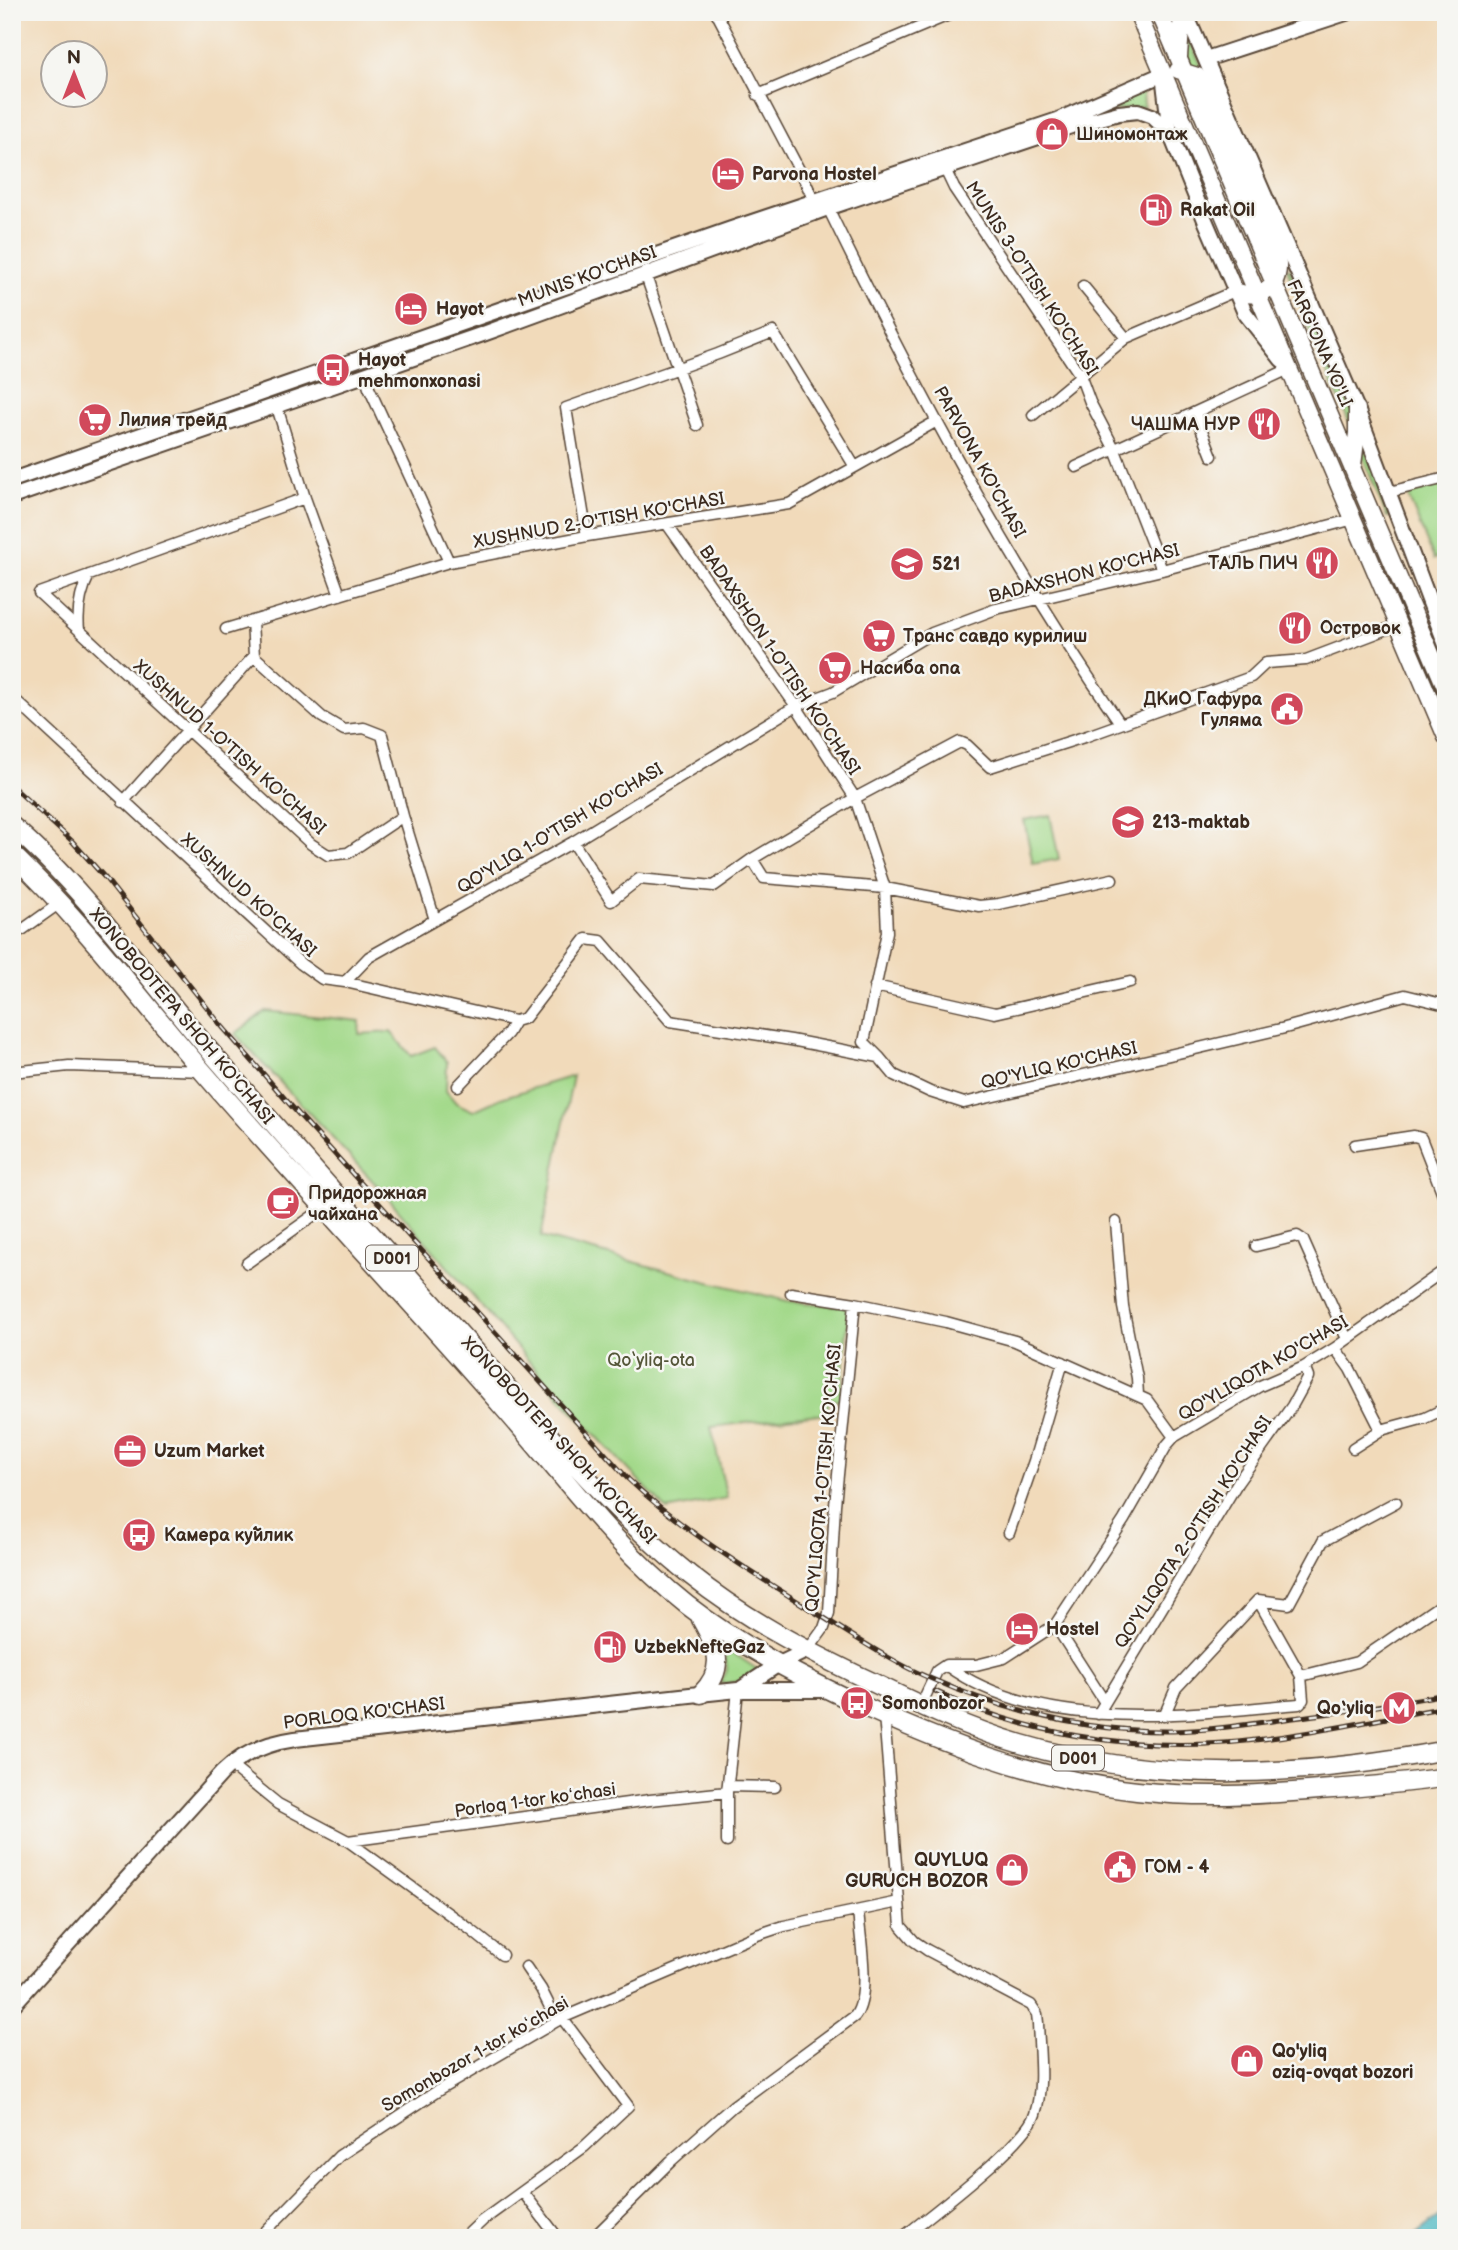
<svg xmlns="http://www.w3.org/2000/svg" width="1458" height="2250" font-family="'Balsamiq Sans',sans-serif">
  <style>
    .green { fill: #a3d98a; stroke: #6f8254; stroke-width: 2 }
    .water { fill: #47b6c1; stroke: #417070; stroke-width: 2 }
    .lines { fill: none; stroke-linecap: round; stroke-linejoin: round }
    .street-casing { stroke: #564435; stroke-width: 13 }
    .secondary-casing { stroke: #564435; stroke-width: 18 }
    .primary-casing { stroke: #564435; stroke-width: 19 }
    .highway-casing { stroke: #564435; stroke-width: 21 }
    .street { stroke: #fff; stroke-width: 10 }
    .secondary { stroke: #fff; stroke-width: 14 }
    .primary { stroke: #fff; stroke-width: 16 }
    .highway { stroke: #fff; stroke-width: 18 }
    .rail-casing { stroke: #3b2a1e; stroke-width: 5 }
    .rail { stroke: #f6f6f2; stroke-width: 2.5; stroke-dasharray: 8; stroke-linecap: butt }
    .labels { text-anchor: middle; stroke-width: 5; stroke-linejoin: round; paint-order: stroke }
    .shield { fill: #f6f6f2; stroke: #73675e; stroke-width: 2 }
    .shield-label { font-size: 16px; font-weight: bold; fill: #3b2a1e }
    .poi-label { font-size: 18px; font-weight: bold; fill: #3b2a1e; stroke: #f6f6f2; text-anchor: start }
    .street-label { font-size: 18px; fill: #3b2a1e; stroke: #f6f6f2 }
    .park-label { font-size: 18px; fill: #555639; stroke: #f6f6f2 }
  </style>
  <rect width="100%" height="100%" fill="#f6f6f2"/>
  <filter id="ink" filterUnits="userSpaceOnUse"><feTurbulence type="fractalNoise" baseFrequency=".0143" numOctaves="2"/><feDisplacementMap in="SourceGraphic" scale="14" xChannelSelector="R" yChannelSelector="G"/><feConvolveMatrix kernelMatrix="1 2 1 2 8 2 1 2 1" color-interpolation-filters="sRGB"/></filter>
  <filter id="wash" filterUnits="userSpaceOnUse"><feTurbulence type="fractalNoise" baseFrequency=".00686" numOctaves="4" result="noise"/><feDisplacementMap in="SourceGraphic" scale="28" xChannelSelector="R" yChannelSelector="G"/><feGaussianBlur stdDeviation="1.57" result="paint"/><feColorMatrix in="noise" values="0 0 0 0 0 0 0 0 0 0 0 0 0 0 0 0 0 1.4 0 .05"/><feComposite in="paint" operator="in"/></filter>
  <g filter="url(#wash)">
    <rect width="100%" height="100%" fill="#f1daba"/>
    <!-- green -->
    <path class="green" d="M1189,39L1205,73L1189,63L1186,53Z
      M1143,89L1144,107L1104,111L1106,104Z
      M1290,268L1354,417L1349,422L1311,335L1287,269Z
      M595,283L597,288L500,322L498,317Z
      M471,326L473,331L383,362L381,357Z
      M336,374L338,379L12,492V485Z
      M1363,444L1381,484L1390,516L1387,517L1359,448Z
      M1446,483V555L1434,559L1407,494Z
      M1050,815L1059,859L1033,864L1024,820Z
      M265,1011L360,1021L359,1034L391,1032L411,1056L435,1047L447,1062L446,1091L456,1103L473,1111L501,1098L573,1076L541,1237L705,1281L788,1301L849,1307L841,1400L829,1399L827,1413L711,1427L727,1498L667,1510L564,1402L382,1191L235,1034Z
      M724,1647L757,1669L751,1680L720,1684L727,1669Z"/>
    <!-- water -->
    <path class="water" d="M1446,2211V2238H1411Z"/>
  </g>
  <g filter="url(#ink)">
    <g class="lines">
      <!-- street casing -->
      <g class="street-casing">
        <path id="street" d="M716,12L805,181L814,201
          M1304,26L1308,12
          M758,95L956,12
          M942,163L954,188L1080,375L1090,402L1115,450L1162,570
          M828,208C913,383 1009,564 1120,723
          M646,276L697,425
          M1083,286L1126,338
          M365,375L369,388L449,562
          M277,407L305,498L340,595
          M1195,413L1212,456
          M1033,415L1126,338L1235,291
          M1076,467L1289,369
          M1389,492L1446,478
          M305,498L39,593L311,844L328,855L348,853L403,816
          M667,524L796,706L855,798L885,888L887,932L864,1042L879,1057
          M587,536L566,408L718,354L773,332L855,467
          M252,621L254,656L322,717L344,730L364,728L382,735L403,816L435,920
          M226,629L449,562L587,536L789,504L937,421
          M79,630C77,610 80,593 89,575
          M12,697L301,964L322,979L345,982L515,1021
          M123,802L254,656
          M573,842L611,901L639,879L714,886L752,859L855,798L960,742L967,745L990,767L1087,736L1251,677L1266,663L1306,660L1398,625
          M752,859L764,878L885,888L979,906L999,904L1112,879
          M12,932L22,930L60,903
          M345,982L369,957L573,842L796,706L833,692L932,633L996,609L1162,570L1354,519
          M875,986L995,1013L1130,982
          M12,1072L69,1066L202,1071
          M458,1086L508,1033L515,1021L525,1018L586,939L601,941L670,1021L791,1040L879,1057L894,1075L930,1092L964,1103L1285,1028L1405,995L1446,1005
          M1355,1145L1414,1136L1421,1138L1446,1202
          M1116,1222L1123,1307L1137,1378L1138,1395
          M1256,1246L1297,1236L1303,1240L1347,1339
          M247,1263L324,1208
          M791,1293L855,1303L946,1322L1015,1341L1147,1400L1174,1437
          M1335,1348L1350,1369L1381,1430
          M1353,1448L1381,1430L1425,1418L1446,1408
          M1009,1533L1034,1461L1063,1362
          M1055,1625L1104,1701
          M808,1650L824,1628L829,1613L835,1505L855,1303
          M947,1666C1044,1735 1187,1714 1299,1704L1303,1700L1301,1676L1258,1600
          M1301,1676L1357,1662L1446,1601
          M921,1705L937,1671L946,1665H976L1004,1658L1055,1625L1124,1520L1167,1445L1174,1437L1260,1386L1304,1367L1335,1348L1446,1269
          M1098,1714L1238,1482L1292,1406L1308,1377L1304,1367
          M884,1715L901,1926L914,1941L927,1950L1031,2005L1037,2014L1038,2023C1039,2051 1044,2086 1035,2114C1025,2145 931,2214 902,2238
          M1164,1716L1176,1688L1258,1600L1289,1604L1323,1541L1396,1502
          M230,1765L278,1804L348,1841L471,1930L502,1955
          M728,1786L775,1787
          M348,1841L650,1800L727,1792
          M727,1842V1792L738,1690
          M526,1967L541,1989L557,2021
          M523,2192L558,2238
          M259,2238L339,2156L439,2090L562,2018L757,1935L784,1926L899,1902
          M464,2238L483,2220L584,2147L628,2106L562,2018
          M593,2238L671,2161L733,2106L855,2016C871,1995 860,1938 858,1911"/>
      </g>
      <!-- secondary casing -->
      <g class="secondary-casing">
        <path id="secondary" d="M1185,12L1357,409L1446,645
          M1206,59L1349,12
          M12,480L731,229L1058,120L1163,74L1170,133L1205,220L1245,313L1282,360
          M12,497L483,334L836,205L1071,126L1119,113L1138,111L1152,116L1170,133
          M742,1688L779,1664L808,1650
          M12,2006L222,1773C242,1753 267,1743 295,1739L690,1695L738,1690H826"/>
      </g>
      <!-- primary casing -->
      <g class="primary-casing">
        <path id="primary" d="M1137,12L1446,737
          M1159,12L1446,689
          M1179,57L1182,12
          M1178,70L1197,76L1209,92L1277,256C1283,285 1263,302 1235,291
          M1353,465L1357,433V409"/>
      </g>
      <!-- highway casing -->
      <g class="highway-casing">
        <path id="highway" d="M12,826C88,892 150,982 216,1058C302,1157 389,1254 476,1352C544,1429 610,1511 690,1575C745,1619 807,1651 870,1681C919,1705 969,1729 1021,1744C1159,1785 1307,1776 1446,1750
          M12,854C82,921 141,1000 204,1073C301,1185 404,1293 501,1405C561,1473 616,1549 687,1605C737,1644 795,1674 852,1701C942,1743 1038,1780 1137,1791C1198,1798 1259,1795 1319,1790C1361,1787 1404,1784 1446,1777
          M701,1694C727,1668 717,1647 701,1619"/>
      </g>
      <!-- street -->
      <use href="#street" class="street"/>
      <!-- secondary -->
      <use href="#secondary" class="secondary"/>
      <!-- primary -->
      <use href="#primary" class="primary"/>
      <!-- highway -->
      <use href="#highway" class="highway"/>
      <!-- rail casing -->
      <g class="rail-casing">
        <path id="rail" d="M12,786L72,841L106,879L220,1024L293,1108L628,1479C682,1530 745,1568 808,1608C848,1632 888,1661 932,1679C1008,1713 1090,1732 1173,1731C1221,1730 1268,1721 1315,1715C1359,1710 1402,1702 1446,1694
          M935,1691C1023,1734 1128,1750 1225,1743C1299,1737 1373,1720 1446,1707"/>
      </g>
      <!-- rail -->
      <use href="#rail" class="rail"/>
    </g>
  </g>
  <!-- icons -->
  <defs>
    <g id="shop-disc" transform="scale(1.75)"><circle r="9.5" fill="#d1495b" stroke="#f6f6f2"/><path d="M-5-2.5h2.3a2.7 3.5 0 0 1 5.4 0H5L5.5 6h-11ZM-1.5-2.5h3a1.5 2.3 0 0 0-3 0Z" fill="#fff"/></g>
    <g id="hotel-disc" transform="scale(1.75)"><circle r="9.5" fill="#d1495b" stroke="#f6f6f2"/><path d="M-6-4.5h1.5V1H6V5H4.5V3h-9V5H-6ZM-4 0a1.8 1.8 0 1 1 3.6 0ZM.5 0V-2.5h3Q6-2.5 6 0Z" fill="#fff"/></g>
    <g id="fuel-disc" transform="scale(1.75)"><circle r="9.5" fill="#d1495b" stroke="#f6f6f2"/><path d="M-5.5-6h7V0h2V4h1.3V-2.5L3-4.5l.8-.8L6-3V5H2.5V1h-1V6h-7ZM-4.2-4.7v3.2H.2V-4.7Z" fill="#fff"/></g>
    <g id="bus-disc" transform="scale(1.75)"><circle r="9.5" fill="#d1495b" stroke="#f6f6f2"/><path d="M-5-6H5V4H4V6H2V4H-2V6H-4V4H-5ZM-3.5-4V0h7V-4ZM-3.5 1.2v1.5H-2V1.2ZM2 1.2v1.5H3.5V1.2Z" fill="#fff"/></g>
    <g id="supermarket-disc" transform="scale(1.75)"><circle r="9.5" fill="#d1495b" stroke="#f6f6f2"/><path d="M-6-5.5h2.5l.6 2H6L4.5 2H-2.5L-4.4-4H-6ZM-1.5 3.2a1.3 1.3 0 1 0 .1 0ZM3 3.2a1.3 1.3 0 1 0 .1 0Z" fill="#fff"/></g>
    <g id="restaurant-disc" transform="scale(1.75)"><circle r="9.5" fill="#d1495b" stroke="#f6f6f2"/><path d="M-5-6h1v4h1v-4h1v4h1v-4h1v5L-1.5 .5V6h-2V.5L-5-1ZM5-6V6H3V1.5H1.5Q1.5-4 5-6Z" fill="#fff"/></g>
    <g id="school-disc" transform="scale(1.75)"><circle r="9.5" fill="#d1495b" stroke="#f6f6f2"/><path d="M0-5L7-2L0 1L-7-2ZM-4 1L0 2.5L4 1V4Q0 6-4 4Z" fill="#fff"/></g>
    <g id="civic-disc" transform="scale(1.75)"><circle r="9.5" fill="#d1495b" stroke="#f6f6f2"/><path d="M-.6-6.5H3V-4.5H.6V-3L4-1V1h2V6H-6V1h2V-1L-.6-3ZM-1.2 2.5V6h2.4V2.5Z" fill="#fff"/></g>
    <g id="cafe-disc" transform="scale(1.75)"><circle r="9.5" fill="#d1495b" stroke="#f6f6f2"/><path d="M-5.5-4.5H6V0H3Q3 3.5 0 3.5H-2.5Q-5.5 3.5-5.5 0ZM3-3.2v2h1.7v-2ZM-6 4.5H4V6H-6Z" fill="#fff"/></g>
    <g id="office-disc" transform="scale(1.75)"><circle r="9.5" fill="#d1495b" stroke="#f6f6f2"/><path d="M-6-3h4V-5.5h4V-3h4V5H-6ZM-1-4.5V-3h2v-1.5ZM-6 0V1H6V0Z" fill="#fff"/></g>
    <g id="metro-disc" transform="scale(1.75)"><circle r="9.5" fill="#d1495b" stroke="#f6f6f2"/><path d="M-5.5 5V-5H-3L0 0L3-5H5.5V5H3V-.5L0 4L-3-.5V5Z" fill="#fff"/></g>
  </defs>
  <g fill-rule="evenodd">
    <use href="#shop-disc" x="1052" y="134"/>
    <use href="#hotel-disc" x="728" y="174"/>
    <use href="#fuel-disc" x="1156" y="210"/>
    <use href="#hotel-disc" x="411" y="309"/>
    <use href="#bus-disc" x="333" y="370"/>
    <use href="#supermarket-disc" x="95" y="420"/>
    <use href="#restaurant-disc" x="1264" y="424"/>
    <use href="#restaurant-disc" x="1322" y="563"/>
    <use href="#school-disc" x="907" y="564"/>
    <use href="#restaurant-disc" x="1295" y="628"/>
    <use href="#supermarket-disc" x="879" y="636"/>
    <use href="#supermarket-disc" x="835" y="668"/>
    <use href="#civic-disc" x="1287" y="709"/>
    <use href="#school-disc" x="1128" y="822"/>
    <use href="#cafe-disc" x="283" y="1203"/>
    <use href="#office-disc" x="130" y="1451"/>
    <use href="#bus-disc" x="139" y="1535"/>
    <use href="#hotel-disc" x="1022" y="1629"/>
    <use href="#fuel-disc" x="610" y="1647"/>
    <use href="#bus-disc" x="857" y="1703"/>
    <use href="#metro-disc" x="1399" y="1708"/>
    <use href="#civic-disc" x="1120" y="1867"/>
    <use href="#shop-disc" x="1012" y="1870"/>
    <use href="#shop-disc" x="1247" y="2061"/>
  </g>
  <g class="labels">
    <!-- shield labels -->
    <g class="shield">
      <rect x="366" y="1245.5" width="52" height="25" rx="5"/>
      <rect x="1052" y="1745.5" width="52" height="25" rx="5"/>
    </g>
    <g class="shield-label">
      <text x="392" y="1264">D001</text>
      <text x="1078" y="1764">D001</text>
    </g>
    <!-- poi labels -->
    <g class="poi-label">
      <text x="1076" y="140">Шиномонтаж</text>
      <text x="752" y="180">Parvona Hostel</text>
      <text x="1180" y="216">Rakat Oil</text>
      <text x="436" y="315">Hayot</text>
      <text x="358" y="366">Hayot<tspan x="358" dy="21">mehmonxonasi</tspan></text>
      <text x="119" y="426">Лилия трейд</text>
      <text x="1240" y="430" text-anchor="end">ЧАШМА НУР</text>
      <text x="1298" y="569" text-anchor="end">ТАЛЬ ПИЧ</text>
      <text x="932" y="570">521</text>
      <text x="1320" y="634">Островок</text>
      <text x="903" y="642">Транс савдо курилиш</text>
      <text x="860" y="674">Насиба опа</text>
      <text x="1262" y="705" text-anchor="end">ДКиО Гафура<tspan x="1262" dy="21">Гуляма</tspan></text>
      <text x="1152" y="828">213-maktab</text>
      <text x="308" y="1199">Придорожная<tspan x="308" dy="21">чайхана</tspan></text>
      <text x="154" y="1457">Uzum Market</text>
      <text x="164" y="1541">Камера ку́йлик</text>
      <text x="1046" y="1635">Hostel</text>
      <text x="634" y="1653">UzbekNefteGaz</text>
      <text x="882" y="1709">Somonbozor</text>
      <text x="1374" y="1714" text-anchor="end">Qo‘yliq</text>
      <text x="988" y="1866" text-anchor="end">QUYLUQ<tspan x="988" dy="21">GURUCH BOZOR</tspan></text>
      <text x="1144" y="1873">ГОМ - 4</text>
      <text x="1272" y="2057">Qo'yliq<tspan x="1272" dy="21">oziq-ovqat bozori</tspan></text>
    </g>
    <!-- street labels -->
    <g class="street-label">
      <text transform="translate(587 276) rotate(-20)" y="6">MUNIS KO'CHASI</text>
      <text transform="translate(1032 278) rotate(57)" y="6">MUNIS 3-O'TISH KO'CHASI</text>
      <text transform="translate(1320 343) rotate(66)" y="6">FARG'ONA YO'LI</text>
      <text transform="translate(980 462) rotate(61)" y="6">PARVONA KO'CHASI</text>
      <text transform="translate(599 520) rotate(-10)" y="6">XUSHNUD 2-O'TISH KO'CHASI</text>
      <text transform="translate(1084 573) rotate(-14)" y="6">BADAXSHON KO'CHASI</text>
      <text transform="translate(780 660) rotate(56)" y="6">BADAXSHON 1-O'TISH KO'CHASI</text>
      <text transform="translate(230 747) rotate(42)" y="6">XUSHNUD 1-O'TISH KO'CHASI</text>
      <text transform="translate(560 828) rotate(-31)" y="6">QO'YLIQ 1-O'TISH KO'CHASI</text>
      <text transform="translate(249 895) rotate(42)" y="6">XUSHNUD KO'CHASI</text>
      <text transform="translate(182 1016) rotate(50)" y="6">XONOBODTEPA SHOH KO'CHASI</text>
      <text transform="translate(1059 1065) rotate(-13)" y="6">QO'YLIQ KO'CHASI</text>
      <text transform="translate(1263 1368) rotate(-30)" y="6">QO'YLIQOTA KO'CHASI</text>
      <text transform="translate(559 1440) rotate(47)" y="6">XONOBODTEPA SHOH KO'CHASI</text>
      <text transform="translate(823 1478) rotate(-85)" y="6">QO'YLIQOTA 1-O'TISH KO'CHASI</text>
      <text transform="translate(1193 1532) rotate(-57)" y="6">QO'YLIQOTA 2-O'TISH KO'CHASI</text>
      <text transform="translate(364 1713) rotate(-7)" y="6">PORLOQ KO'CHASI</text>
      <text transform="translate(535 1800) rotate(-8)" y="6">Porloq 1-tor koʻchasi</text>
      <text transform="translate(475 2054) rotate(-30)" y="6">Somonbozor 1-tor koʻchasi</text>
    </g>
    <!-- park labels -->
    <g class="park-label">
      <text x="651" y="1366">Qo‘yliq-ota</text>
    </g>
  </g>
  <!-- margin -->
  <rect width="1458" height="2250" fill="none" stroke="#f6f6f2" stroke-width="42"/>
  <!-- north arrow -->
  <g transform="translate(74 74)"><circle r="33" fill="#f6f6f2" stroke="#aba49d" stroke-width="2"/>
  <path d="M0-5L12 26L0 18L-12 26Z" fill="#d1495b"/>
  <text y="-10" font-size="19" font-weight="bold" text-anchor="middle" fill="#3b2a1e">N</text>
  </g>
</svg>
